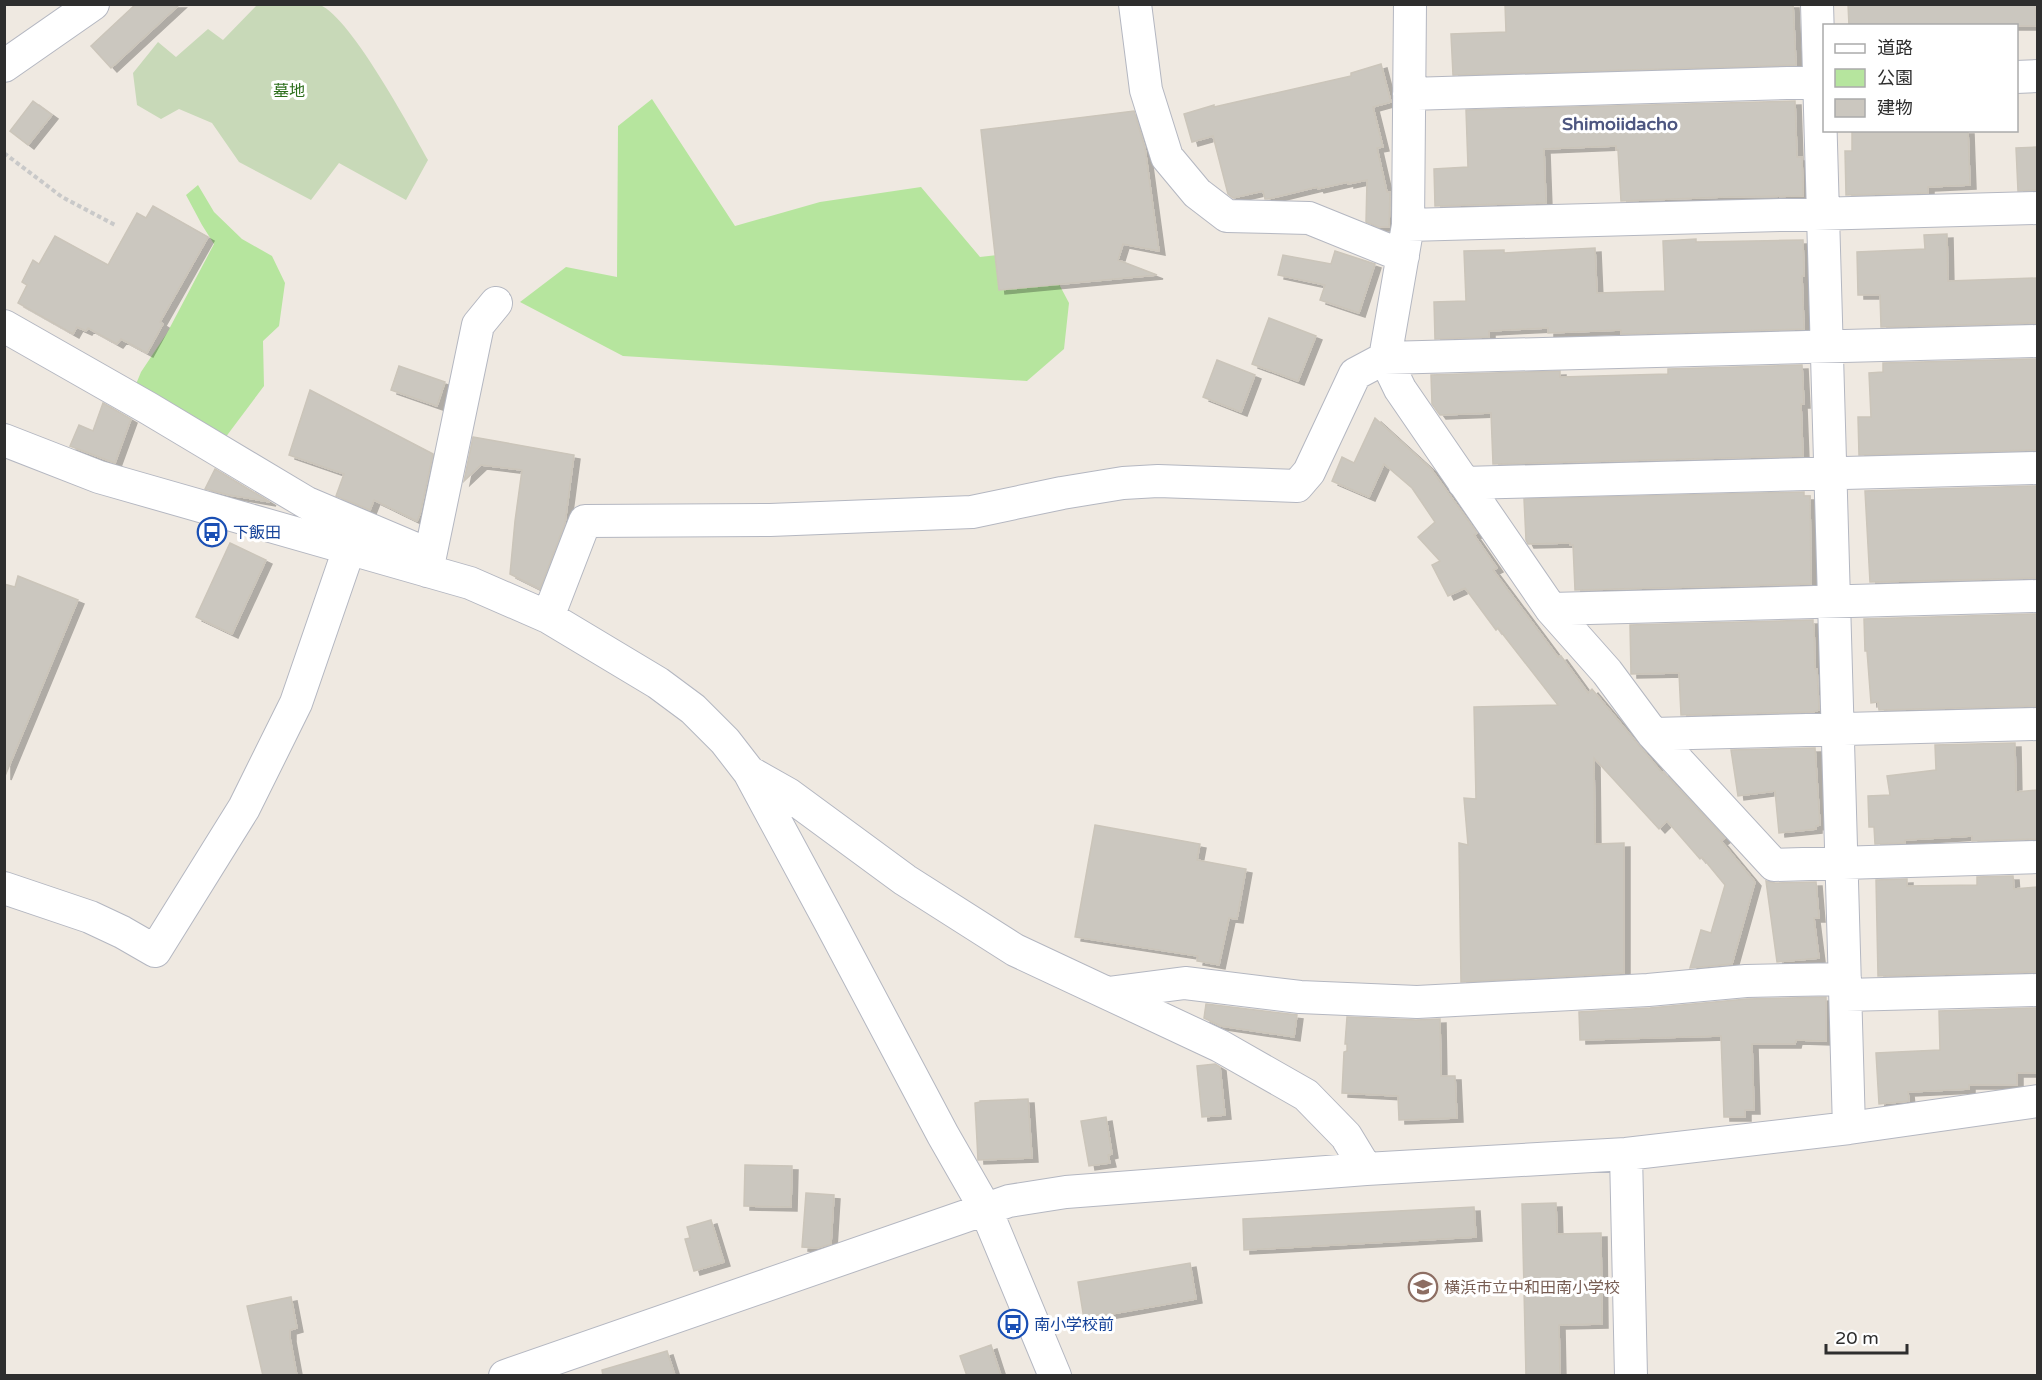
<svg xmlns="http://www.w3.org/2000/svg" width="2042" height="1380" font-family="'Varela Round','Noto Sans JP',sans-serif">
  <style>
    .green { fill: #b6e59e }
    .cemetery { fill: #c8d9b8 }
    .building { fill: #cbc7bf; stroke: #cbc5ba; stroke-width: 1.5; filter: url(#shadow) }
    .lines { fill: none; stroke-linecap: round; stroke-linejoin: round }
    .minor-casing { stroke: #b4b7c1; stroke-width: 34 }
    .path { stroke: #c9c9c9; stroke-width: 4; stroke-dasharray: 4.5 3; stroke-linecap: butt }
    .minor { stroke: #fff; stroke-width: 32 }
    .labels { text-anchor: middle; stroke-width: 6; stroke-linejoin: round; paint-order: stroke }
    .park-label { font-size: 16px; fill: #2c6e1b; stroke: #fff }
    .transit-label { font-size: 16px; fill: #164399; stroke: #fff; text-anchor: start }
    .education-label { font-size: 16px; fill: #785e54; stroke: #fff; text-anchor: start }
    .neighbourhood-label { font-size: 18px; font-weight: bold; fill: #4d5680; stroke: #fff }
  </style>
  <defs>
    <filter id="shadow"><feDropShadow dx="6" dy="4" stdDeviation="0" flood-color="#0004"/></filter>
  </defs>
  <rect width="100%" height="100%" fill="#efe9e1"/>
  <!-- green -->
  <path class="green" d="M652,99L735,226L820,202L921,187L980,257L1041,250L1069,303L1064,349L1027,381L623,356L520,302L566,267L617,277L618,126Z
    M198,185L214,212L242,239L272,256L285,283L279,326L263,341L264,386L225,438L134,389L141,372L167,333L214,244L202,225L186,195Z"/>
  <!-- cemetery -->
  <path class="cemetery" d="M257,5C273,4 303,2 317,4C347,10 412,131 428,160L406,200L339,163L311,200L239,162L212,123L179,109L161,119L137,105L133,73L158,42L176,57L208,29L223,40Z"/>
  <!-- building -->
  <path class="building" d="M136,4H180L111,68L91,46Z
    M1505,4H1793L1796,65L1453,75L1451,34L1506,32Z
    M1848,4H2035L2036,26H1849Z
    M1381,64L1391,102L1373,107L1383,147L1377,148L1387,192H1390L1389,227H1378L1366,222L1367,180L1348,184V182L1318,189L1317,187L1268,199H1265L1263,191L1233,198L1228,194L1213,136L1192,142L1184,114L1214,105V107L1351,76V73Z
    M33,101L52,115L28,145L10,131Z
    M1795,101L1797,157H1802L1803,196L1725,197L1621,201L1618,150H1616V146L1544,149L1546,203L1435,206L1434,169L1468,167L1466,110Z
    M1134,111L1145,148L1159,251L1123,244L1118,260L1157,275L999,290L981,130Z
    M1852,130H1968L1970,185L1928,187V193L1846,195L1845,151H1852Z
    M2037,147V190L2018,191L2016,148Z
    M153,206L208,237L160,322L163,324L147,353L121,339L117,344L88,328L86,331L77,327L73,334L18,303L27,285L22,282L33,260L39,264L55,236L108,265L137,213L146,218Z
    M1947,234L1948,281L2037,278V323L1881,327L1880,295H1858L1857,252L1925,249L1924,235Z
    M1696,239V242L1803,240L1804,276H1802L1804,329L1621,334V330L1548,333V328L1489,331V337L1435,339L1434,302L1466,301L1464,251L1504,250V253L1595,248L1597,293L1665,291L1663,241Z
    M1335,251L1375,264L1359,313L1320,300L1325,285L1278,275L1283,255L1331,264Z
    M1269,318L1316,336L1298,381L1252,364Z
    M2037,359V450L1859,455L1858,417H1871L1869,373L1883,372V363Z
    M1217,360L1255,375L1241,412L1203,397Z
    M1802,365L1804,404H1801L1803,456L1493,464L1491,413L1440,415L1432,404L1431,375L1560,371V377L1668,374V369Z
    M399,366L445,382L437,406L391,390Z
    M310,390L433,454L420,514L417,521L374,500L370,510L336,496L344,474L289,455Z
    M103,403L131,419L115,463L70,446L79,425L93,431Z
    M1375,418L1431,469L1477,533L1474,535L1497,568L1493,570L1558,657L1561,656L1588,693L1592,689L1662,773L1663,772L1725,838L1721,841L1755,882L1732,964L1690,968L1701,930L1711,933L1725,885L1702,857L1700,859L1667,821L1659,829L1594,758L1595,844L1624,843V973L1461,982L1459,843L1468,845L1464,798L1476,799L1474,707L1558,705L1498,628L1496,630L1465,588L1448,596L1432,565L1440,561L1418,537L1435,522L1412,488L1384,464L1369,497L1332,481L1342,457L1354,463Z
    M473,437L574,455L565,523L540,589L510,574L515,521L522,470L481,465L464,481Z
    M215,469L270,502L229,495L205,489Z
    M2037,486V578L1870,582L1865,491Z
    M1804,492V496H1810L1811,584L1575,590L1573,545H1570V543L1528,544L1526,540L1524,499Z
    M230,543L266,560L232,634L196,617Z
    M18,576L78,600L5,776L4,584L15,587Z
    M2037,614V706L1879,710L1878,702L1871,703L1867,651H1865L1864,619Z
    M1813,620V625H1814L1815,669H1817L1819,710L1813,712L1681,715L1679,673L1631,674L1630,625Z
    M2015,743L2016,792L2037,790V839L1972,841V836L1905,840V843L1875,844L1874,827H1869L1868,796L1890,795L1887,776L1936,770L1935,745Z
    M1815,748L1820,825L1816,826V829L1779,833L1775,791L1738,796L1731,750Z
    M1095,825L1200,844L1197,860L1246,869L1237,919L1229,918L1219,965L1197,961L1198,956L1075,937Z
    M2013,876L2014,889L2037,887V972L1878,976L1876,880L1907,879V886L1977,885V877Z
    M1766,881L1775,883L1816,882L1819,918H1814L1819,958L1777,962Z
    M1826,997V1041L1796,1040L1795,1044H1752L1754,1110H1745V1117H1724L1721,1036L1580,1040L1579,1012L1650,1008L1747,999Z
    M1206,1004L1297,1015L1294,1037L1221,1026L1204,1018Z
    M2037,1008V1073H2017V1085H1969V1089L1908,1092L1909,1101L1879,1104L1876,1053L1940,1050L1939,1011Z
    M1347,1017L1416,1020L1440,1019L1441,1076H1455L1457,1118L1399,1120L1398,1096L1342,1093L1344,1052L1347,1051V1044H1345Z
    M1215,1064L1220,1067L1225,1115L1202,1117L1197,1066Z
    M1028,1099L1032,1158L978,1160L975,1103L980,1102V1101Z
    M1106,1117L1112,1154L1108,1155L1110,1163L1089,1166L1081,1121Z
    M745,1165L792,1166L791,1207L744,1206Z
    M806,1193L834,1195L831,1244L817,1248L802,1247Z
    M1556,1203L1557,1234L1601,1233L1602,1324L1559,1325L1560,1376H1526L1522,1204Z
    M1474,1207L1476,1237L1244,1250L1243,1219Z
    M711,1220L724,1262L694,1271L685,1239L690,1238L687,1227Z
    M1190,1263L1196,1299L1084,1319L1078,1282Z
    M291,1297L297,1328L290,1330V1338L297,1376H263L247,1306Z
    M991,1345L1001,1376H967L960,1356Z
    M667,1351L675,1376H603L602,1370Z"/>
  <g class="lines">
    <!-- minor casing -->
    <g class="minor-casing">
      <path id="minor" d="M1135,4L1146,90L1167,157L1197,193L1227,216L1309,218L1403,256
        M1410,4L1408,225L1385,358L1400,389L1551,609L1607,672L1653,734L1774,865L2038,857
        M1817,4L1849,1128
        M4,66L93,4
        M2016,77L2038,76
        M1409,94L1824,82
        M1408,225L2038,208
        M4,326L148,408L307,503L425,553
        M4,440L99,477L470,583L548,617L658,683L693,709L725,741L749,772L830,922L943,1135L986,1210L1055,1376
        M1464,483L2038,468
        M427,571L478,325L496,303
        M1551,609L2038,596
        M548,617L585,521L770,520L972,512L1062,493L1123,483L1158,481L1297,486L1309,472L1355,374L1385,358L2038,341
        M1653,734L2038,724
        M749,772L788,794L905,880L1015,950L1220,1046L1306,1095L1346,1136L1366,1169
        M4,888L90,917L122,932L155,951L244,808L296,703L349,549
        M1108,993L1185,983L1300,997L1417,1002L1648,990L1746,981L1845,979
        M1846,995L2038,990
        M1626,1154L1631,1376
        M505,1376L1009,1201L1066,1192L1366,1169L1626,1154L1849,1128L2038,1101"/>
    </g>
    <!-- path -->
    <path class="path" d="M4,153L62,197L117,226"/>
    <!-- minor -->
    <use href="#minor" class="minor"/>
  </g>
  <!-- icons -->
  <defs>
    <g id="bus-ring" transform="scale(1.5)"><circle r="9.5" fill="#fff" stroke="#1a4fb4" stroke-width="1.5"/><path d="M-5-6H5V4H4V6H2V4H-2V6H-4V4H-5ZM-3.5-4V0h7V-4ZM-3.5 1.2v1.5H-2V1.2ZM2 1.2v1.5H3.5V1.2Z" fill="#1a4fb4"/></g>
    <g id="school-ring" transform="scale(1.5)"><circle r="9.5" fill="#fff" stroke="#8d6e63" stroke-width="1.5"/><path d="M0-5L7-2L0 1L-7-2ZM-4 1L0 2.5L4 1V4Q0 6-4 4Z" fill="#8d6e63"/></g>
  </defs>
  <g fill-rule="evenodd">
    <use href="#bus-ring" x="212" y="532"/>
    <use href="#school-ring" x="1423" y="1287"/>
    <use href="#bus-ring" x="1013" y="1324"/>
  </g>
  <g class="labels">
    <!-- park labels -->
    <g class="park-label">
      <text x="289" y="96">墓地</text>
    </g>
    <!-- transit labels -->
    <g class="transit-label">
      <text x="233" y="538">下飯田</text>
      <text x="1034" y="1330">南小学校前</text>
    </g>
    <!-- education labels -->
    <g class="education-label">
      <text x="1444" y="1293">横浜市立中和田南小学校</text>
    </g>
    <!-- neighbourhood labels -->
    <g class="neighbourhood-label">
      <text x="1620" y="130">Shimoiidacho</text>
    </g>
  </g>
  <!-- border -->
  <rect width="2042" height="1380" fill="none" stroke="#2e2e2e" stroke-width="12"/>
  <!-- legend -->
  <rect x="1823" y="24" width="195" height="108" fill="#ffffff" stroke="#ababab" stroke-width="1.5"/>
  <rect x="1835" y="44" width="30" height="9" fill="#ffffff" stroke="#ababab" stroke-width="1.5"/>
  <text x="1877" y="54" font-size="18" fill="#2e2e2e">道路</text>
  <rect x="1835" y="69" width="30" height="18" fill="#b6e59e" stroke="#ababab" stroke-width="1.5"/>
  <text x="1877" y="84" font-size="18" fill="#2e2e2e">公園</text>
  <rect x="1835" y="99" width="30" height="18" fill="#cbc7bf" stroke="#ababab" stroke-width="1.5"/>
  <text x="1877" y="114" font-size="18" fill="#2e2e2e">建物</text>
  <!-- scale -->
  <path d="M1826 1344v9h81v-9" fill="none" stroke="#2e2e2e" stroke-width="3"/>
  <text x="1835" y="1344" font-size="18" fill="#2e2e2e" stroke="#ffffff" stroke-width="4.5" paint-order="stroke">20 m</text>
</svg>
